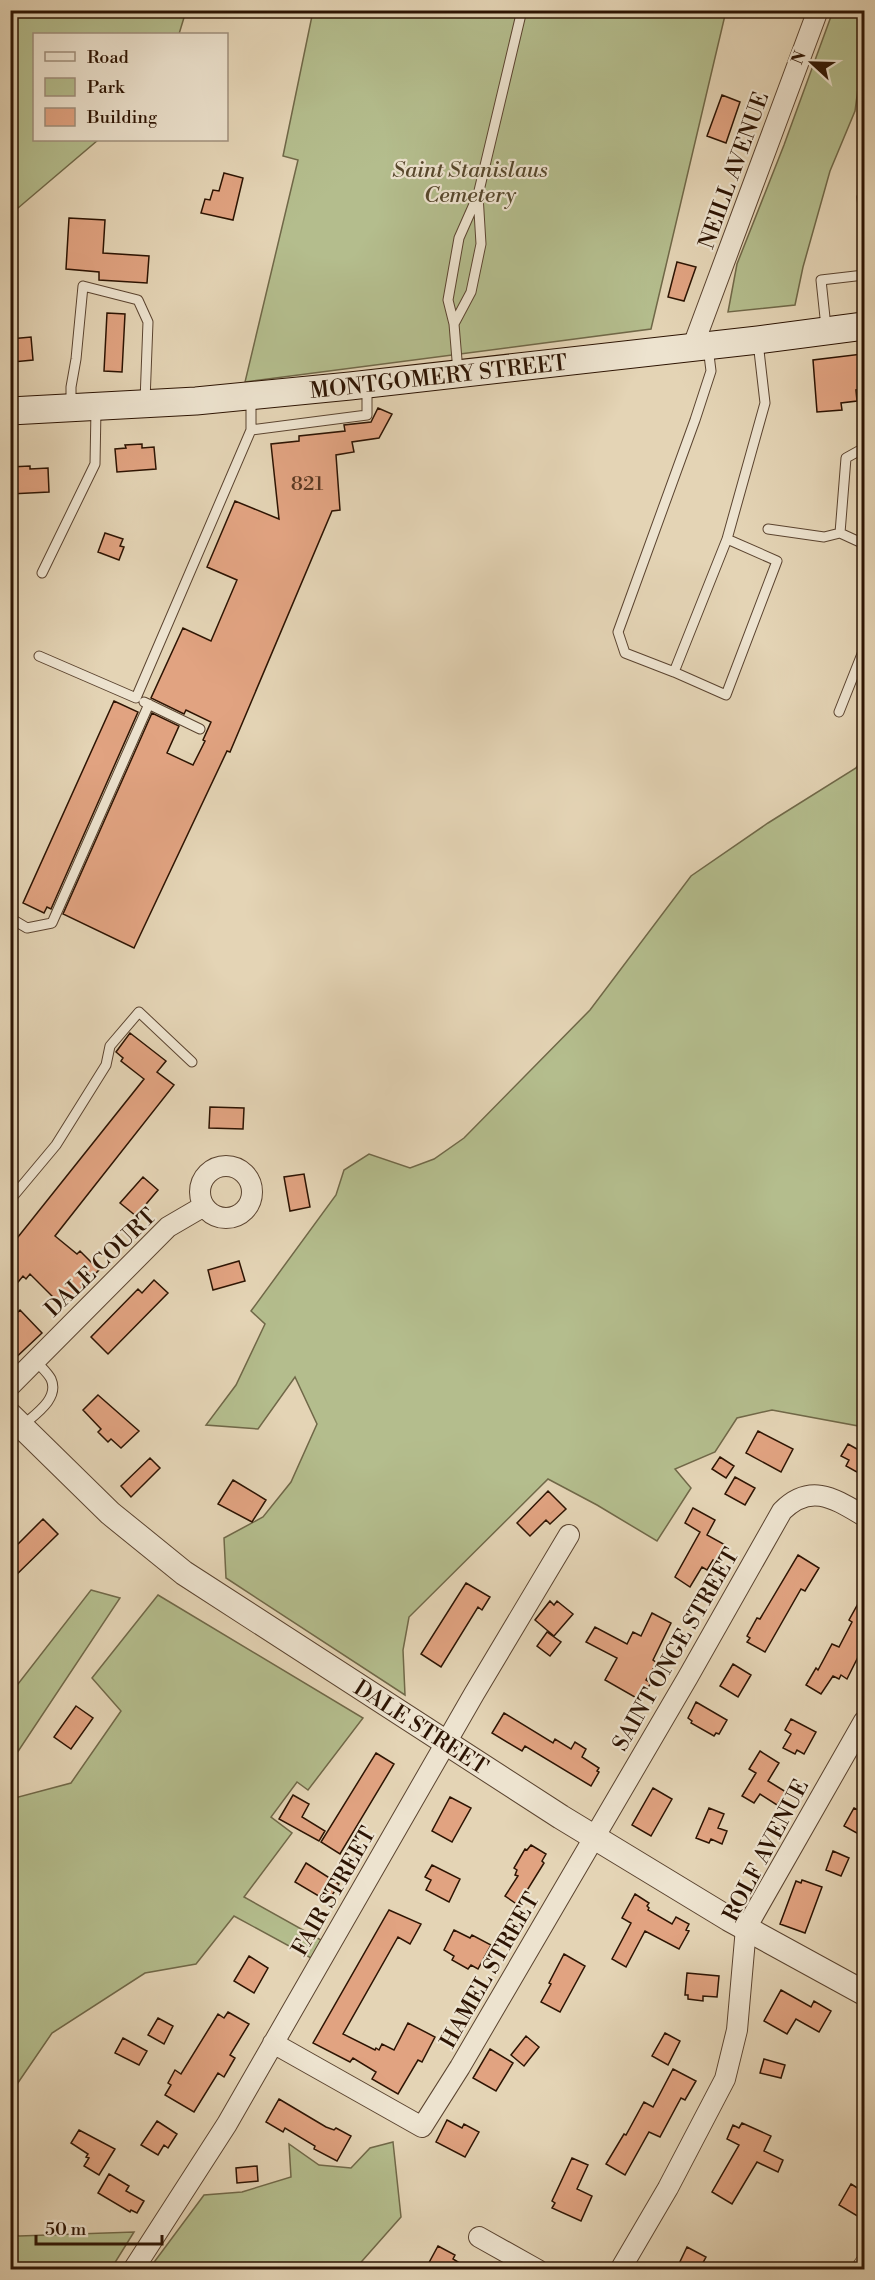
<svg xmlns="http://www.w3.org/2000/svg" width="875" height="2280" font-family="'Libre Bodoni',serif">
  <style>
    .green { fill: #b4bd8d; stroke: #706848; stroke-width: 1.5 }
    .building { fill: #e1a381; stroke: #2d1403; stroke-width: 1.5 }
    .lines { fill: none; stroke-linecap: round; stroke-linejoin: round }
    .service-casing { stroke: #5b4430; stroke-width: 11 }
    .minor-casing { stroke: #5b4430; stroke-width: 22 }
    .tertiary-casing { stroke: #5b4430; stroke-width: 26 }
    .secondary-casing { stroke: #2d1403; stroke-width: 29 }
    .service { stroke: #ede3cf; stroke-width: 9 }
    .minor { stroke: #ede3cf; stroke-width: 20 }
    .tertiary { stroke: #ede3cf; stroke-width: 24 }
    .secondary { stroke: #ede3cf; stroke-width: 27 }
    .labels { text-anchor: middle; stroke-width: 4.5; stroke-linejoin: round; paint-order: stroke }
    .number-label { font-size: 20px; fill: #5a3822 }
    .park-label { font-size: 22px; font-style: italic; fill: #56472c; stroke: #ede3cf }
    .street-label { font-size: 22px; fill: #2d1403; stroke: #ede3cf }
  </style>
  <rect width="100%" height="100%" fill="#e4d4b5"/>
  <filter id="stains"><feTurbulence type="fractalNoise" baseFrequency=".00333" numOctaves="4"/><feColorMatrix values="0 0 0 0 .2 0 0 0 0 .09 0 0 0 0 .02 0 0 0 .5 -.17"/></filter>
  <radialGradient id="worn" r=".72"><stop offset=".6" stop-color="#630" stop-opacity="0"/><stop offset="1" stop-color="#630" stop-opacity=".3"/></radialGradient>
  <!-- green -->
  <path class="green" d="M11,10L186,11L179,34H34V140H98L11,214Z
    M313,11H726L651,329L245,382L298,160L283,156Z
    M833,11H864V62L861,66L855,111L830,171L803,267L795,305L728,312L737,264L784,145Z
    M864,756V1427L772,1410L737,1418L715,1452L675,1469L691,1488L657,1541L597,1505L548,1479L409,1617L403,1650L405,1695L226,1578L224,1538L263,1517L291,1482L317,1424L295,1377L258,1429L206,1425L236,1385L265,1324L251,1311L336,1195L344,1170L369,1154L410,1168L434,1159L464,1138L590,1010L691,876L768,823L856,768Z
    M91,1590L120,1598L11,1762V1693Z
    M158,1595L363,1718L308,1790L297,1782L271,1817L292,1833L244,1897L321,1940L311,1958L234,1916L196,1964L145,1973L52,2033L11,2093V1793L15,1798L71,1783L121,1711L92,1678Z
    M393,2142L401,2217L355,2269H149L204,2195L242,2192L291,2177L289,2144L319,2165L351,2168L370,2148Z
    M10,2232L19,2236L134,2232L111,2269L11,2270Z"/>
  <!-- building -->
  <path class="building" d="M722,95L740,102L726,143L707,136Z
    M224,173L243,178L233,220L201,213L205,199L210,200L213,190L219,191Z
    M69,218L105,220L103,253L149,256L147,283L99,280V272L66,269Z
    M677,262L696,267L684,301L668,297Z
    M107,313L125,314L122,372L104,371Z
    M31,337L33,360L13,362V359H10V339Z
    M862,354L864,389L856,390L857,401L841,403L842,410L817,412L813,360Z
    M378,408L392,414L379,438L352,442L354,452L336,455L340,510L332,511L230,752L227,751L134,948L63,914L152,713L179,726L167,753L193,765L205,741L203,740L211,722L186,710L184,714L151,698L183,628L211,641L237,580L207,567L235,501L279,519L271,444L299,441V436L345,431L344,425L371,422Z
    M142,444V448L154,447L156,469L117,472L115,449L126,448L125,445Z
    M30,466V469L48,468L49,492L10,494V467Z
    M105,533L123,539L120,546L124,547L119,560L98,552Z
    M114,701L138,712L51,909L47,907L44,913L23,903Z
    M130,1033L166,1061L157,1072L174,1085L55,1236L77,1254L80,1251L99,1270L63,1307L30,1274L26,1279L23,1276L10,1292V1247L144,1079L121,1061L123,1058L116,1052Z
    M210,1107L244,1108L243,1129L209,1128Z
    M304,1174L310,1207L290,1211L284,1177Z
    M143,1177L158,1190L136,1216L120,1203Z
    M239,1261L245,1281L213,1290L208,1270Z
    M154,1280L168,1293L108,1354L91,1337L138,1289L142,1293Z
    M20,1310L42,1333L10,1363V1320Z
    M98,1395L139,1431L121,1448L111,1439L108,1442L98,1432L101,1429L83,1410Z
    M758,1431L793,1449L781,1472L746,1453Z
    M848,1444L864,1453V1476L846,1466L849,1460L841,1456Z
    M720,1457L734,1466L726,1478L712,1469Z
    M150,1458L160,1468L131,1497L121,1486Z
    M735,1477L755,1488L745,1505L725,1494Z
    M233,1480L266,1500L252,1522L218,1504Z
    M548,1491L566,1509L550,1524L546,1520L530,1536L517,1523Z
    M693,1508L715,1520L707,1535L727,1546L718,1562L713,1560L707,1570L702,1567L690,1587L675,1577L700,1532L685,1523Z
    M43,1519L58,1534L10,1581V1552Z
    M798,1555L819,1568L805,1591L801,1589L765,1652L747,1642L750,1638L747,1636L757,1618L760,1619Z
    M466,1583L490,1597L482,1610L478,1607L441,1667L421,1654Z
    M864,1593V1645L847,1679L841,1675L839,1679L833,1676L821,1694L806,1685L816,1668L818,1670L832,1644L839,1647L852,1622L849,1620Z
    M550,1601L554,1605L557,1601L573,1614L554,1636L535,1620Z
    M652,1613L671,1623L653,1660L657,1663L646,1680L651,1683L640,1700L605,1680L617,1658L586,1642L595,1627L627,1644L633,1632L641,1636Z
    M547,1632L561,1642L550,1656L537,1646Z
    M733,1664L751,1675L738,1697L720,1686Z
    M696,1702L727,1720L719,1734L716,1733L714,1736L691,1723L692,1721L688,1718Z
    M76,1706L93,1718L71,1749L54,1737Z
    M504,1713L553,1743L555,1739L571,1749L575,1742L586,1749L582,1757L599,1768L597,1771L599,1772L591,1786L525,1746L522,1751L492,1733Z
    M791,1719L816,1732L804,1754L797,1750L795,1754L783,1748L791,1734L785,1730Z
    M760,1751L779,1763L768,1781L786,1792L777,1805L760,1794L754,1803L742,1796L756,1773L749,1769Z
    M376,1753L394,1764L340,1854L321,1842Z
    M653,1788L672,1799L651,1836L632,1825Z
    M293,1795L309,1804L302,1817L325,1831L319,1841L279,1819Z
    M450,1797L471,1808L452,1842L432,1831Z
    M709,1808L724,1814L718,1828L727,1831L722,1844L711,1839L709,1843L696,1838Z
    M854,1808L864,1813V1837L844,1826Z
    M531,1845L546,1854L542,1861L544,1863L518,1905L505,1896L518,1876L515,1875L517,1870L514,1868L525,1849L527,1850Z
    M833,1851L849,1858L841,1876L826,1870Z
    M306,1863L339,1884L331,1897L325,1893L322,1898L295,1882Z
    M432,1865L460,1879L449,1902L426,1890L431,1880L425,1877Z
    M802,1880L822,1887L805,1933L780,1924L796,1881L801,1883Z
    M635,1894L649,1903L647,1906L649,1908L648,1910L672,1924L676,1917L689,1924L686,1930L689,1931L679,1949L645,1931L626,1967L612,1959L631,1923L622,1918Z
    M389,1910L421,1924L410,1944L398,1937L343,2034L375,2050L376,2048L379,2050L382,2044L394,2050L408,2023L435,2037L422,2062L418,2060L398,2094L372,2079L376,2072L353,2058L350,2062L313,2043Z
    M454,1930L470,1938L472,1935L491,1945L478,1969L471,1965L468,1969L452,1960L454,1956L444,1950Z
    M564,1954L585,1966L560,2012L541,2002L551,1984L549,1983Z
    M249,1956L268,1968L254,1993L234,1981Z
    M687,1973L719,1976L717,1997L703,1996V2001L688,1999V1995H685Z
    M781,1990L811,2007L814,2001L831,2011L819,2032L796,2019L787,2034L764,2021Z
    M228,2012L249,2024L230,2055L235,2058L224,2077L218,2073L194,2112L165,2095L171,2085L168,2083L175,2070L181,2074L218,2014L224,2018Z
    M158,2018L173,2026L164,2044L148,2035Z
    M665,2033L680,2041L668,2065L652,2056Z
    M526,2036L539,2047L524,2066L511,2055Z
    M123,2038L147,2051L139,2065L115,2053Z
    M490,2049L513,2063L496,2091L473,2078Z
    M764,2059L785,2065L781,2078L760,2073Z
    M673,2069L696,2081L685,2100L681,2098L660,2137L649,2132L625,2175L606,2164L624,2134L626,2135L644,2102L653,2107Z
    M279,2099L326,2127L334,2130L336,2128L351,2136L337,2161L314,2149L315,2146L285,2128L283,2132L266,2122Z
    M447,2120L462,2128L464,2124L479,2132L465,2157L436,2142Z
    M157,2121L177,2134L168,2148L164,2145L158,2155L141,2145Z
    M742,2123L771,2136L764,2151L783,2160L778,2172L757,2162L732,2204L712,2192L739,2145L727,2139L733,2125L739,2128Z
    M79,2130L115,2149L99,2175L84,2166L89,2158L86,2157L88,2154L71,2143Z
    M572,2158L588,2165L577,2189L592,2196L581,2221L552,2208L555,2203L552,2201Z
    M257,2166L258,2181L237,2183L236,2168Z
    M109,2174L129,2186L126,2191L144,2201L137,2213L131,2210L130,2212L98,2193Z
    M851,2184L864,2192V2208L859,2217L839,2205Z
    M438,2246L455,2255L453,2259L471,2270H425Z
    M687,2247L706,2257L699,2270H676Z"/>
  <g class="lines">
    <!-- service casing -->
    <g class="service-casing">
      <path id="service" d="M864,193L862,197L864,222
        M478,195L481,244L471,292L454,324L448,300L459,238L478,195L522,10
        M454,324L458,372
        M826,327L821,280L864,275
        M708,347L711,371L695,420L618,632L625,653L674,672L727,539L765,403L758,342
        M251,397V430L367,415V387
        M71,405V387L76,359L83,286L138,300L148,322L145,401
        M768,529L824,537L840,533L864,544
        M840,533L846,458L864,448
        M42,573L95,464L96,409
        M39,656L136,698L251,430
        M674,672L726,695L777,561L727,539
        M144,702L200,729
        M839,712L864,649
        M10,918L27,928L52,923L149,704
        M10,1200L56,1145L106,1065L110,1046L139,1012L192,1062
        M22,1426C34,1415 60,1399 51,1379C48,1373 40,1366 35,1360"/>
    </g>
    <!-- minor casing -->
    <g class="minor-casing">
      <path id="minor" d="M693,346L818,10
        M200 1192a26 26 0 1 1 52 0a26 26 0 1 1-52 0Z
        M10,1386L168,1227L204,1206
        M273,2043L422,2127L460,2067L688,1677L782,1511C811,1482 835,1499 864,1516
        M479,2237L538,2270
        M133,2270L227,2124L474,1694L569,1535
        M620,2270L668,2188L725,2079L737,2030L746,1928L864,1721
        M862,2270L864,2265"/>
    </g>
    <!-- tertiary casing -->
    <g class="tertiary-casing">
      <g id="tertiary">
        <path id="s1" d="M10,1415L110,1513L184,1573L561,1817L729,1919L864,1993"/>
      </g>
    </g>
    <!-- secondary casing -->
    <g class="secondary-casing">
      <g id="secondary">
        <path id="s2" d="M10,411L196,401L350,386L758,340L864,326"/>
      </g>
    </g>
    <!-- service -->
    <use href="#service" class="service"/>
    <!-- minor -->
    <use href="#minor" class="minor"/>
    <!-- tertiary -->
    <use href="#tertiary" class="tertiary"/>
    <!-- secondary -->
    <use href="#secondary" class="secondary"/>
  </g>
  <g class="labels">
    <!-- number labels -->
    <g class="number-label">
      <text x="307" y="490">821</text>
    </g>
    <!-- park labels -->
    <g class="park-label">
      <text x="470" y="177">Saint Stanislaus<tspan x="470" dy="25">Cemetery</tspan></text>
    </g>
    <!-- street labels -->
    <g class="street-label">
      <text transform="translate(733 170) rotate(-70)" y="8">NEILL AVENUE</text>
      <text dy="8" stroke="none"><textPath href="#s2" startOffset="430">MONTGOMERY STREET</textPath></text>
      <text transform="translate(100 1262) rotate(-44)" y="8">DALE COURT</text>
      <text transform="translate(675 1649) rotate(-60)" y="8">SAINT ONGE STREET</text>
      <text dy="8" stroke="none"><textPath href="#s1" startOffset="518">DALE STREET</textPath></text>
      <text transform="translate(765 1850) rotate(-62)" y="8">ROLF AVENUE</text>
      <text transform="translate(333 1891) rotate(-60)" y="8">FAIR STREET</text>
      <text transform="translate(489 1970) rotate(-60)" y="8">HAMEL STREET</text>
    </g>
  </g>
  <!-- margin -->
  <rect width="875" height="2280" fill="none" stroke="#e4d4b5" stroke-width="36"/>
  <rect x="12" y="12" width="851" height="2256" fill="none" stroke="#2d1403" stroke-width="3"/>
  <rect x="18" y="18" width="839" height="2244" fill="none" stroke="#2d1403" stroke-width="1.5"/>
  <!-- legend -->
  <rect x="33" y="33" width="195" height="108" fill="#ede3cf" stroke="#a0907d" stroke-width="1.5"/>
  <rect x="45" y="52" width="30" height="9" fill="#ede3cf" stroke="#a0907d" stroke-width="1.5"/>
  <text x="87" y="63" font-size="18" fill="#2d1403">Road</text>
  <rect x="45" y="78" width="30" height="18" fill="#b4bd8d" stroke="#a0907d" stroke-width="1.5"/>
  <text x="87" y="93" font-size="18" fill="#2d1403">Park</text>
  <rect x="45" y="108" width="30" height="18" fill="#e1a381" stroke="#a0907d" stroke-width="1.5"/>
  <text x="87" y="123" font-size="18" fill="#2d1403">Building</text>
  <!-- north arrow -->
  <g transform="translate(812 63) rotate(292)" stroke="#ede3cf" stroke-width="4.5" paint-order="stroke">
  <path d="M0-4.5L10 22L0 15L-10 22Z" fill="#2d1403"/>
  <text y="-9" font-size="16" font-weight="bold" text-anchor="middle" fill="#2d1403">N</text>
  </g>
  <!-- scale -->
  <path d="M36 2235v9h126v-9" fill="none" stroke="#2d1403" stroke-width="3"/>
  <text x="45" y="2235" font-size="18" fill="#2d1403" stroke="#ede3cf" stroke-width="4.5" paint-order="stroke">50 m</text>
  <rect width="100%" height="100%" filter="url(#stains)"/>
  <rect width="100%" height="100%" fill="url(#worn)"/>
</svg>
